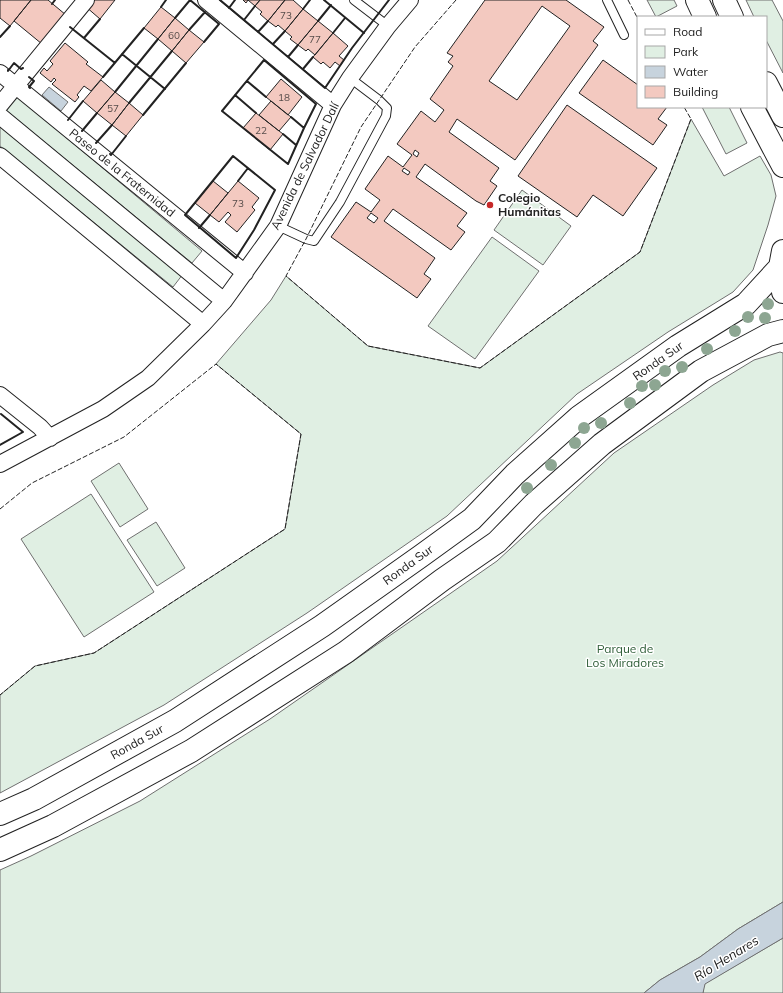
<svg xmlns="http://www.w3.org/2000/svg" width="783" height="993" font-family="Mulish,sans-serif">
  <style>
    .green { fill: #e0efe3; stroke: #6f6f6f }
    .water { fill: #c7d3dd; stroke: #6f6f6f }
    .building { fill: #f3c9c0; stroke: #222; fill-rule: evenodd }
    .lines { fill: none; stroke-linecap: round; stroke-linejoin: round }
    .lane-casing { stroke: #222; stroke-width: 10 }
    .street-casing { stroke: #222; stroke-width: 18 }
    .secondary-casing { stroke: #222; stroke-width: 24 }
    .lane { stroke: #fff; stroke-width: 8 }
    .street { stroke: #fff; stroke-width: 16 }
    .secondary { stroke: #fff; stroke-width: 22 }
    .fence { stroke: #222; stroke-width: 1; stroke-dasharray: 5 2; stroke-linecap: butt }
    .wall { stroke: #222; stroke-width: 2 }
    .tree { fill: #8da692 }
    .poi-dot { fill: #c62828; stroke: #fff; stroke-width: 1.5 }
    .labels { text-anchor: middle; stroke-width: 3; stroke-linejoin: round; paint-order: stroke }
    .number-label { font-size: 10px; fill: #564c4a }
    .street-label { font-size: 12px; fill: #222; stroke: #fff }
    .poi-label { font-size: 12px; font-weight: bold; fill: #222; stroke: #fff; text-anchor: start }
    .park-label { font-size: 12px; fill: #2f5e38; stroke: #fff }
    .water-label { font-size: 13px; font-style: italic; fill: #222; stroke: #fff }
  </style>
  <rect width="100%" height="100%" fill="#fff"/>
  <!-- green -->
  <path class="green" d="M647,0H674L677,6L656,17Z
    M746,0H772L783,21V73L766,40V17H754Z
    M14,94L202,251L192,263L3,108Z
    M702,107H729L747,143L726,154Z
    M691,119L724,176L760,156L771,175L776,196L768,225L753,270L733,292L668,332L577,394L447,516L307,613L164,705L0,793V695L35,666L94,653L285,529L301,434L216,364L271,300L286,276L368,346L480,368L640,252Z
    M0,124L183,274L173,287L0,146Z
    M522,190L571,226L543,265L494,230Z
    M492,237L539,271L475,359L428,326Z
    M780,352L783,353V902L738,929L700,957L660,980L644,993H0V870L31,856L140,801L270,719L497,561L614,453L713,385L754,360Z
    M119,463L148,509L120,527L91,481Z
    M91,494L154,592L84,637L21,539Z
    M156,522L185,568L157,586L127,540Z
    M783,938V993H703L704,984Z"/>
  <!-- water -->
  <path class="water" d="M49,87L68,102L61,111L42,95Z
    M783,902V938L705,984L703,993H644L660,980L700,957L738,929Z"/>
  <!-- building -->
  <path class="building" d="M0,0H31L10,26L0,18Z
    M31,0H48L66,15L42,44L14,21Z
    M90,0H115L100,19L85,6Z
    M243,0H260L255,6L248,0L246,3Z
    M260,0H285L268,21L260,14L262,12L255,6Z
    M285,0H293L303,9L285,31L278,25L276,27L268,21Z
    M485,0H566L604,27L593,41L598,45L515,160L457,119L449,132L499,168L490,181L497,186L484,205L476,201L425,164L416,177L467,213L457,226L465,232L451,250L393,209L384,221L435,258L424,274L431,279L417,298L331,237L356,202L371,212L380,200L365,189L388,156L403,167L412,155L397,144L421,111L435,122L444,110L430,99L453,66L448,62L453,56L447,53ZM542,6L570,26L517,100L489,81ZM415,150L419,153L417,157L413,154ZM404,168L410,172L408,175L402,171ZM371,213L378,218L374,223L367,218Z
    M161,7L175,18L158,39L144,28Z
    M303,9L318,21L298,45L290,39L292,37L285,31Z
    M175,18L189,30L172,51L158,39Z
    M318,21L333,33L315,55L308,49L306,51L298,45Z
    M189,30L204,42L186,63L172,51Z
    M333,33L348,46L339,56L344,60L340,66L335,62L330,68L323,62L321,64L313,57Z
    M65,43L88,62L86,64L103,77L91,91L84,86L77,95L79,97L75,102L52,84L56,80L54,78L51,82L40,73L44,68L47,71L53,64L50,61Z
    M603,60L638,85V107H667L658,119L667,125L653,145L579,93Z
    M281,79L302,97L288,115L266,97Z
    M101,80L115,92L97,113L83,101Z
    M115,92L129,103L112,125L97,113Z
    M271,101L291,117L279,131L259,115Z
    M129,103L143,115L126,136L112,125Z
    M567,105L657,168L623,216L593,195L577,217L518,176Z
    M256,113L283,134L270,150L243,128Z
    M213,181L228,193L210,215L195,203Z
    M238,181L259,198L252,207L255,210L237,232L225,222L231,215L228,212L219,222L210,215Z"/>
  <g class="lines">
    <!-- lane casing -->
    <g class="lane-casing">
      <path id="lane" d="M354,0L388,26
        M607,0L624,35
        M278,226L306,239L314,241L340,202L386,116L387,108L379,100L350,78"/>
    </g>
    <!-- street casing -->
    <g class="street-casing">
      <path id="street" d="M206,0L333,105
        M0,73L245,273
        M0,105L86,0
        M0,116L224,301
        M0,156L203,324
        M0,395L40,427L50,438
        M0,464L103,409L148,378L203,324L224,301L278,226L333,105L350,78L388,26L410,0"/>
    </g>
    <!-- secondary casing -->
    <g class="secondary-casing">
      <path id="secondary" d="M697,0L705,17
        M724,0L732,17
        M766,83L783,116
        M752,107L783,166
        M783,251L780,267L783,292
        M0,814L34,799L175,721L322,626L421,556L472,519L515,474L579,417L678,346L746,304L780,267
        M0,850L53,826L191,751L346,652L442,580L497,542L534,504L602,444L701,371L768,335L783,331"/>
    </g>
    <!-- lane -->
    <use href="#lane" class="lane"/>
    <!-- street -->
    <use href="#street" class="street"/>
    <!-- secondary -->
    <use href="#secondary" class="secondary"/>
    <!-- fence -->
    <path class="fence" d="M456,0L415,47L361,127L306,239L286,276L368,346L480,368L640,252L691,119L684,107
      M628,0L638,19
      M0,509L32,483L124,437L216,364L301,434L285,529L94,653L35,666L0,695"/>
    <!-- wall -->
    <path class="wall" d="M190,0L219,24L204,42
      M220,0L325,88L352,48L389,0
      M324,0L364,33
      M52,4L55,0
      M161,7L166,0
      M229,8L235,0
      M303,9L310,0
      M175,18L190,0
      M244,20L255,6
      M318,21L331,5
      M70,27L115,63
      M189,30L205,12
      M258,32L268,21
      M333,33L345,18
      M0,37L10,26
      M84,38L100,19
      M273,44L285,31
      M122,54L165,89
      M288,57L298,45
      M264,60L316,104L304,128L288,164L222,111Z
      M303,69L313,57
      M8,70V71L14,63L21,69L23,68
      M29,77L34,81L29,87L30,88
      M103,77L144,28
      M247,81L266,97
      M115,92L158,39
      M235,95L256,113
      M129,103L172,51
      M143,115L186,63
      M291,117L304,128
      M68,120L83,101
      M82,131L97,113
      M283,134L296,145
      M96,143L112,125
      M110,154L111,155L126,136
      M233,156L275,190L254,230L236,258L185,215Z
      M238,181L248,168
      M199,228L210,215
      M0,445L23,432L1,414"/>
  </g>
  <!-- trees -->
  <g class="tree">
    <circle cx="768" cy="304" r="6"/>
    <circle cx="748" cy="317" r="6"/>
    <circle cx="765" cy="318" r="6"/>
    <circle cx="735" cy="331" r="6"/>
    <circle cx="707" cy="349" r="6"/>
    <circle cx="682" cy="367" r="6"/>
    <circle cx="665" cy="371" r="6"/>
    <circle cx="655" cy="385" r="6"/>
    <circle cx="642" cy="386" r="6"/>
    <circle cx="630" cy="403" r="6"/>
    <circle cx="601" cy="423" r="6"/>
    <circle cx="584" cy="428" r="6"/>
    <circle cx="575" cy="443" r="6"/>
    <circle cx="551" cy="465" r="6"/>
    <circle cx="527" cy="488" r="6"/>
  </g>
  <!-- markers -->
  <circle class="poi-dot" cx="490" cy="205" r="4"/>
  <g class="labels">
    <!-- number labels -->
    <g class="number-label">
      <text x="286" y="19">73</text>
      <text x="174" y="39">60</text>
      <text x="315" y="43">77</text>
      <text x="284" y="101">18</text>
      <text x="113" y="112">57</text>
      <text x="261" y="134">22</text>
      <text x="238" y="207">73</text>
    </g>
    <!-- street labels -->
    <g class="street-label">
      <text transform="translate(305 166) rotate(-64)" y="4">Avenida de Salvador Dalí</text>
      <text transform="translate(122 173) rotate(39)" y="4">Paseo de la Fraternidad</text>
      <text transform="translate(658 361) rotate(-35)" y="4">Ronda Sur</text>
      <text transform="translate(408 565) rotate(-36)" y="4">Ronda Sur</text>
      <text transform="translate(137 742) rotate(-29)" y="4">Ronda Sur</text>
    </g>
    <!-- poi labels -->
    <g class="poi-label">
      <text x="498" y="202">Colegio<tspan x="498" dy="14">Humánitas</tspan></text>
    </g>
    <!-- park labels -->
    <g class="park-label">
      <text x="625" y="653">Parque de<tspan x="625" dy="14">Los Miradores</tspan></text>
    </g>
    <!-- water labels -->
    <g class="water-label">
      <text transform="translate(726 958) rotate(-32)" y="5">Río Henares</text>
    </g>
  </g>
  <!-- legend -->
  <rect x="637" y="16" width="130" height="92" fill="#ffffff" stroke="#a7a7a7"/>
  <rect x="645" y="29" width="20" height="6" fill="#ffffff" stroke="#a7a7a7"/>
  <text x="673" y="36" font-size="12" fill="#222222">Road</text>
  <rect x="645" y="46" width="20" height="12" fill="#e0efe3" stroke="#a7a7a7"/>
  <text x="673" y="56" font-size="12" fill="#222222">Park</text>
  <rect x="645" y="66" width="20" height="12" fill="#c7d3dd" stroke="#a7a7a7"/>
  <text x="673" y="76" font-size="12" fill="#222222">Water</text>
  <rect x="645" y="86" width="20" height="12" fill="#f3c9c0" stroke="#a7a7a7"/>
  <text x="673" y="96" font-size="12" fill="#222222">Building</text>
</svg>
